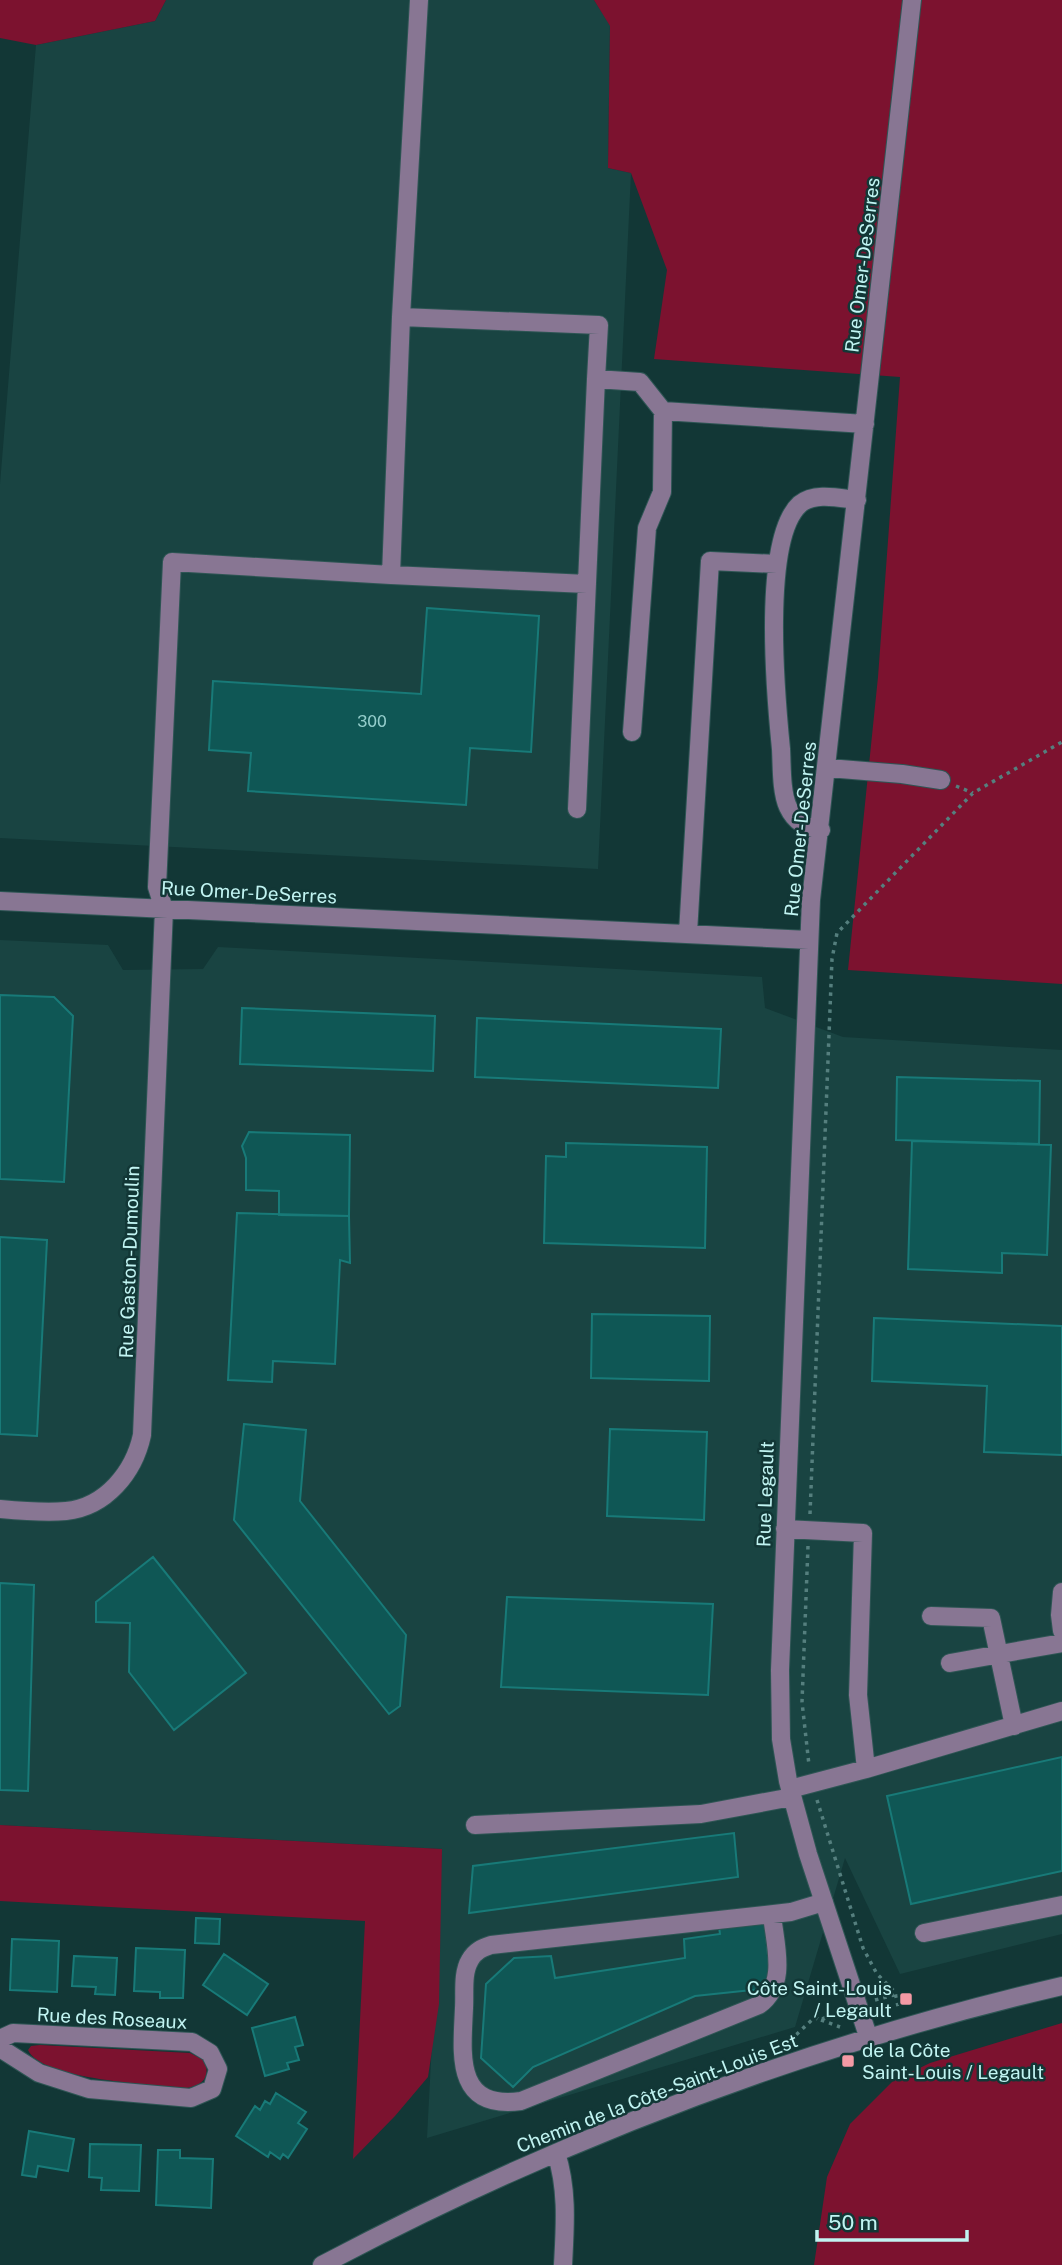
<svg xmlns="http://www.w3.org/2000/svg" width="1062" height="2265" font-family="'Public Sans',sans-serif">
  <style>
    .built { fill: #194442 }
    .green { fill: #7c122f }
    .building { fill: #0f5755; stroke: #187a78; stroke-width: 2 }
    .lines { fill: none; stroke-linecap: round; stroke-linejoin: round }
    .minor-casing { stroke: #2e5554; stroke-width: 20 }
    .path { stroke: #557f7e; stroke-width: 3.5; stroke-dasharray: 3.5 5; stroke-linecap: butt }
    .minor { stroke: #887693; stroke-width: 18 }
    .poi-dot { fill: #f49aa5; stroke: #123736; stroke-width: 2.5 }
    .labels { text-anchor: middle; stroke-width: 5; stroke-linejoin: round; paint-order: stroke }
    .number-label { font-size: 16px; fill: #94cdcb }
    .street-label { font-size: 19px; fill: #c1f4f2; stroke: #123736 }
    .poi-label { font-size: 19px; fill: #c1f4f2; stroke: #123736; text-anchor: end }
  </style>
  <rect width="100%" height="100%" fill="#123736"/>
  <!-- built -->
  <path class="built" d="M166,0H594L610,25L608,168L631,173L598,869L0,838V484L36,45L155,21Z
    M0,940L108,945L123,970L203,969L218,947L762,977L765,1008L843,1037L1062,1050V1934L900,1974L845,1858L795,2027L427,2138L442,1849L0,1825Z"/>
  <!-- green -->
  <path class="green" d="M0,0H166L155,21L36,45L0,38Z
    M594,0H1062V984L848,970L878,677L900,377L654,359L667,270L631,173L608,168L610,26Z
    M0,1825L442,1849L439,2004L428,2077L395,2116L353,2159L365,1921L0,1901Z
    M1062,2023V2265H814L827,2177L850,2124L893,2081L930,2063Z
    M40,2045L190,2053L204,2060C211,2077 203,2085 187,2088C156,2085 41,2080 28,2050L31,2046Z"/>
  <!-- building -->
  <path class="building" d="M427,608L539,616L531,752L470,748L466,805L248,791L251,753L209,750L213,681L421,694Z
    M0,995L54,997L73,1016L64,1182L0,1179Z
    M242,1008L435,1016L433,1071L240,1064Z
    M477,1018L721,1029L718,1088L475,1077Z
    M897,1077L1040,1081L1039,1144L896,1140Z
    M249,1132L350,1135L349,1216L279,1215V1191L246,1190V1158L242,1146Z
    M912,1141L1051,1145L1047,1255L1002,1253V1273L908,1269Z
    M566,1143L707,1147L705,1248L544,1243L546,1156L566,1157Z
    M237,1213L349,1216L350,1263L340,1260L335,1364L273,1361L272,1382L228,1380Z
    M0,1237L47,1240L37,1436L0,1434Z
    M592,1314L710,1316L709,1381L591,1378Z
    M874,1318L1062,1326V1455L984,1452L987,1386L872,1381Z
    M244,1424L306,1430L300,1501L406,1635L400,1706L389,1714L234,1520Z
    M610,1429L707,1432L704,1520L607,1516Z
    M153,1557L246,1673L174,1730L129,1672L130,1623L96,1622V1602Z
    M0,1583L34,1585L28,1791L0,1790Z
    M507,1597L713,1604L708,1695L501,1687Z
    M1062,1757V1871L911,1904L887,1796Z
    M734,1833L738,1877L469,1913L473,1866Z
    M196,1918L220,1919L219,1944L195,1943Z
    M765,1923L771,1988L695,1996L533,2067L513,2087L481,2058L486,1984L514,1958L551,1956L555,1978L685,1958L684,1939L720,1934L719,1927Z
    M12,1939L59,1941L57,1992L10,1990Z
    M136,1948L185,1950L183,1998H160V1992L134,1991Z
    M224,1954L268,1984L247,2015L203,1985Z
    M74,1956L117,1958L115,1995L95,1994L96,1987L72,1986Z
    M295,2017L303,2045L295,2047L299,2060L287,2063L289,2069L265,2076L252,2028Z
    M276,2093L306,2112L298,2123L307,2129L288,2158L283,2154L280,2159L270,2152L268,2157L236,2136L255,2106L260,2110L265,2101L270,2104Z
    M29,2131L74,2139L68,2171L38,2166L36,2177L22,2175Z
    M90,2144L141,2145L139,2191L101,2190L102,2178L89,2177Z
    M158,2150H180V2158L213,2159L211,2208L156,2205Z"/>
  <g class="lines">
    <!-- minor casing -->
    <g class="minor-casing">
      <path id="minor" d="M419,0L401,317L599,325L596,379
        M401,317L391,575L587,584
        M663,411L865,424
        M828,768L902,774L941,780
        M577,809L596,379L640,382L663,411L662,492L647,528L632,732
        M821,830C805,827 795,822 788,807C781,791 782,767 781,749C776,699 761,539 800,504C815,492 839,498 857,500
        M0,901L809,940
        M688,933L710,561L777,564
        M0,1509C22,1511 44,1513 66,1511C106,1507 134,1472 142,1435L164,909L157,887L172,562L391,575
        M785,1529L863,1533L858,1695L866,1769L790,1789
        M1062,1592L1060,1615L1062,1631
        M931,1616L991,1618L1014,1726
        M950,1663L1062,1643
        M866,1769L1062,1711
        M475,1825L701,1814L792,1797
        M772,1915C775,1945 788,1984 759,2005L521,2101C454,2110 462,2054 464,2008C465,1993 462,1973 470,1960C475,1951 482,1948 491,1945L791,1912L824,1902
        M924,1933L1062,1905
        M868,2036L808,1854L788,1781L781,1739L780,1670L811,900L912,0
        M0,2039L13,2033L192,2042L210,2053L218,2069L212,2089L191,2098L89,2089L39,2073L0,2048
        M556,2153C568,2189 565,2227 563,2265
        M322,2265C556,2141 804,2046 1062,1986"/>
    </g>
    <!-- path -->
    <path class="path" d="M956,786L973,793
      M810,1514L832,959L837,933L973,793L1062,742
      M808,1546L802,1702L809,1765
      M817,1800L863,1948L877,1974L895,1992L899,2011
      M875,2000L894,1995
      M821,2020L840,2027
      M774,2047L797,2034L815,2017L819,2020L841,2012"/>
    <!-- minor -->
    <use href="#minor" class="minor"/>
  </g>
  <!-- markers -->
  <g class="poi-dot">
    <rect x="899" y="1992" width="14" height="14" rx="3.5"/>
    <rect x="841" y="2054" width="14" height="14" rx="3.5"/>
  </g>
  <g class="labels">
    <!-- number labels -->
    <g class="number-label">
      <text x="372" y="727">300</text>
    </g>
    <!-- street labels -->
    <g class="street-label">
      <text transform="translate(862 265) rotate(-83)" y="7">Rue Omer-DeSerres</text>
      <text transform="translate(800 829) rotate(-84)" y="7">Rue Omer-DeSerres</text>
      <text transform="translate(249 892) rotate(3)" y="7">Rue Omer-DeSerres</text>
      <text transform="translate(129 1262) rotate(-88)" y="7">Rue Gaston-Dumoulin</text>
      <text transform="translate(765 1494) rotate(-88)" y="7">Rue Legault</text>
      <text transform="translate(112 2018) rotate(3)" y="7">Rue des Roseaux</text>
      <text transform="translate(657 2093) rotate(-21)" y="7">Chemin de la Côte-Saint-Louis Est</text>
    </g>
    <!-- poi labels -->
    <g class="poi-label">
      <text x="892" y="1995">Côte Saint-Louis<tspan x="892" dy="22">/ Legault</tspan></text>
      <text x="862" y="2057" text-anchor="start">de la Côte<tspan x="862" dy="22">Saint-Louis / Legault</tspan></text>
    </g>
  </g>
  <!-- scale -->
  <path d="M817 2230v10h150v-10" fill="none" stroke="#c1f4f2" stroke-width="3.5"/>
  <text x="828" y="2230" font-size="21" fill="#c1f4f2" stroke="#123736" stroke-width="5" paint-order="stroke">50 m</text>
</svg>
